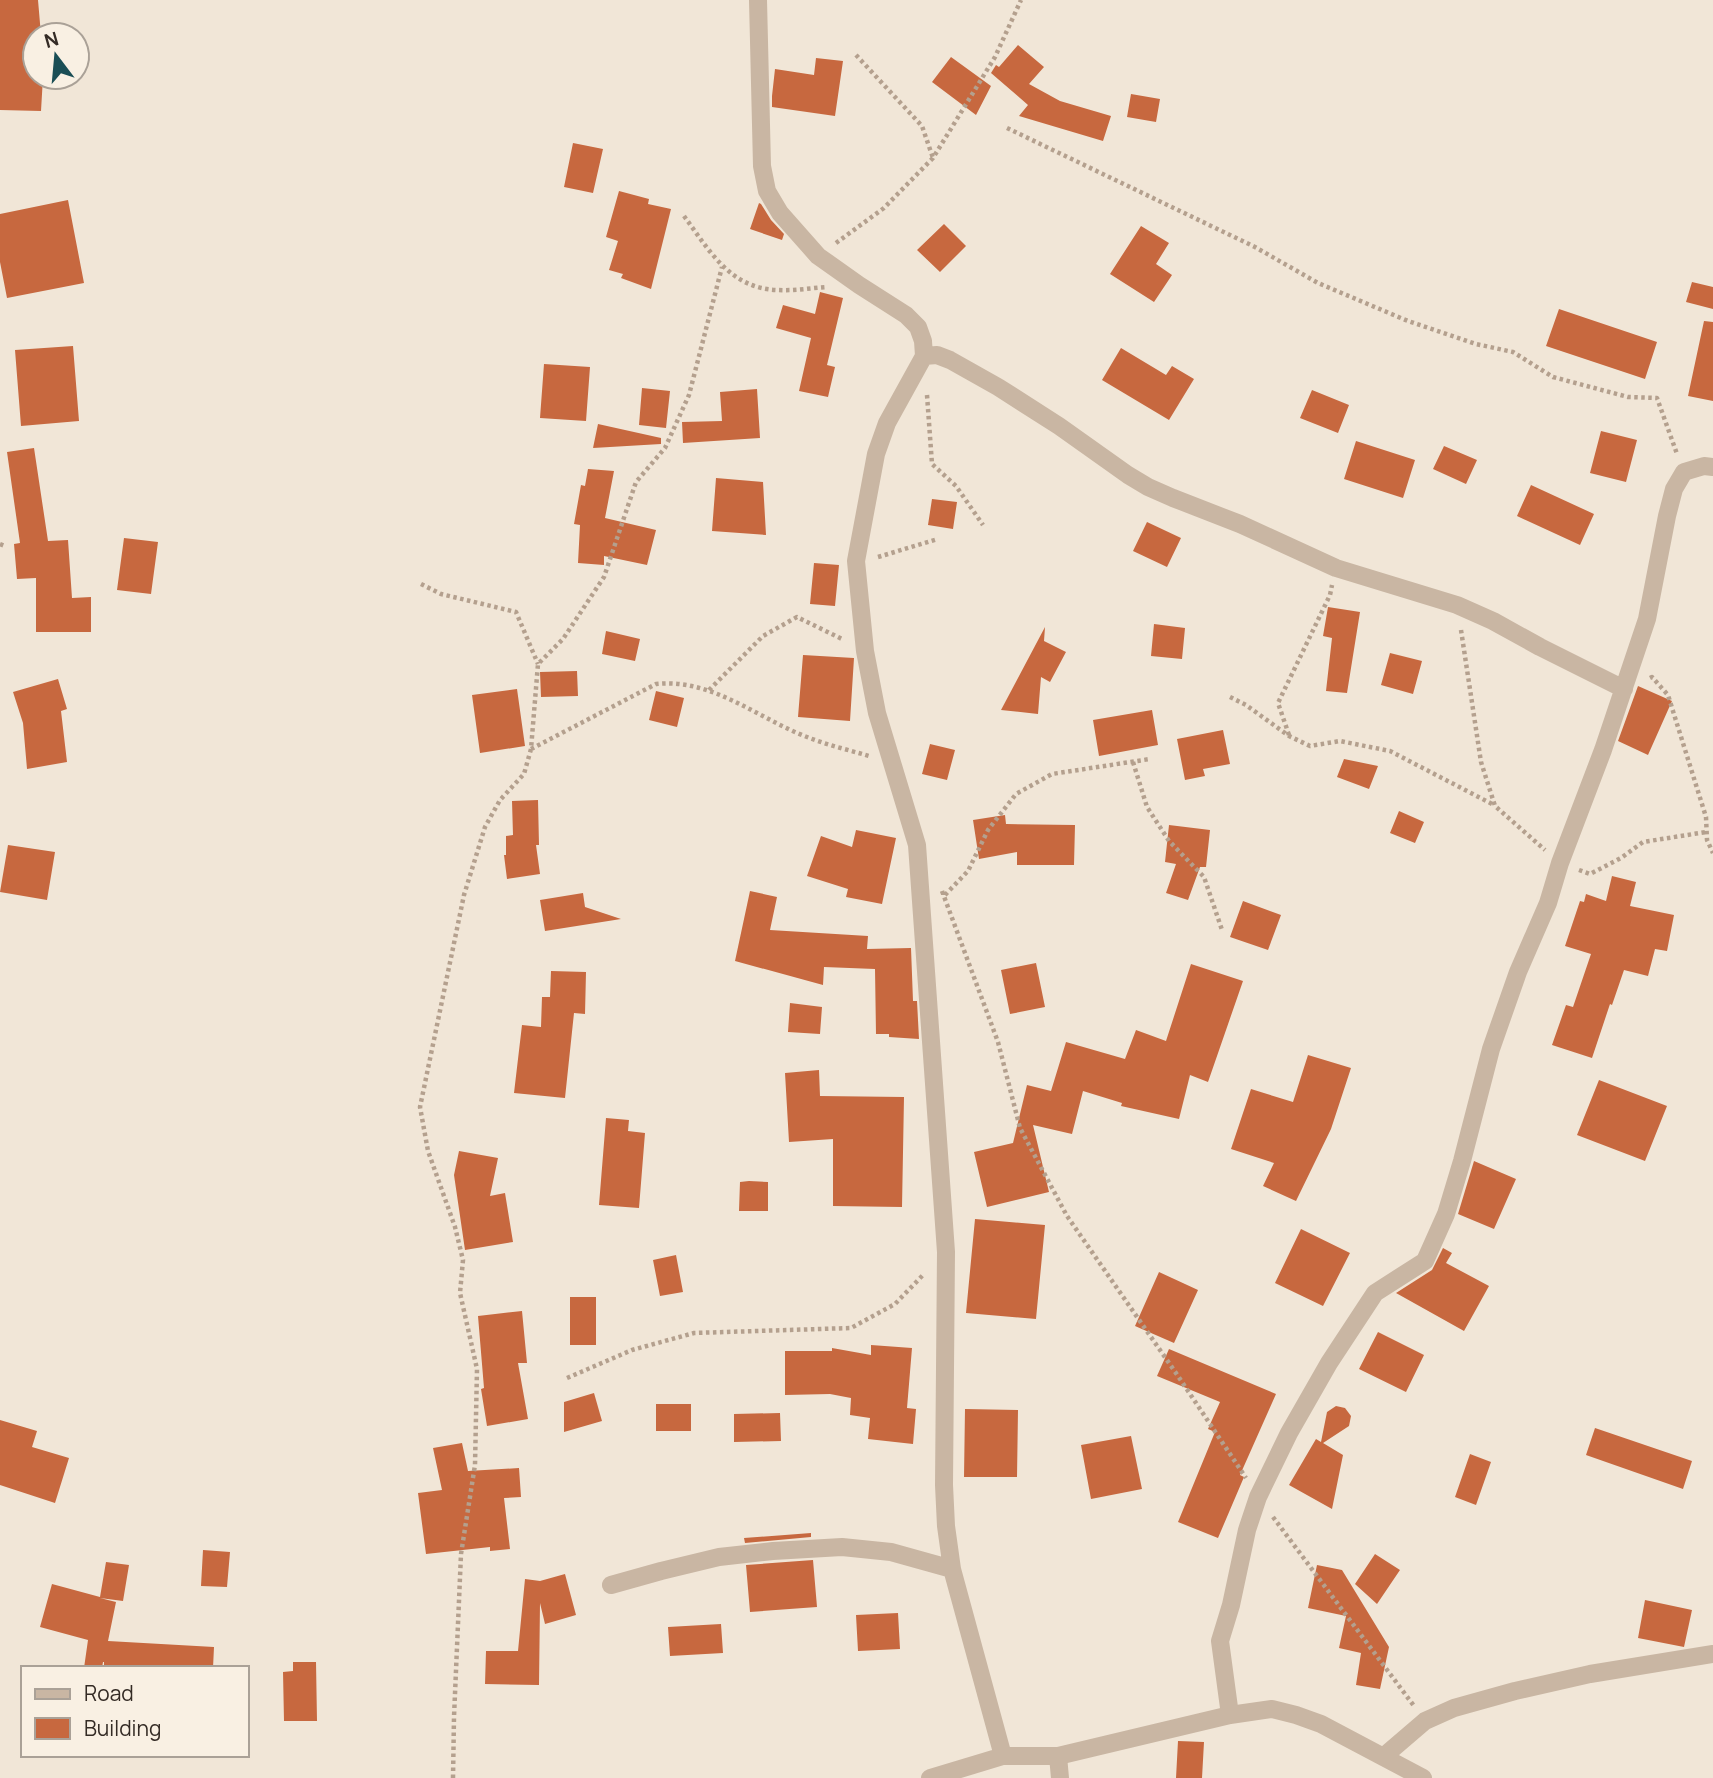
<svg xmlns="http://www.w3.org/2000/svg" width="1713" height="1778" font-family="Manrope,sans-serif">
  <style>
    .building { fill: #c7683f }
    .lines { fill: none; stroke-linecap: round; stroke-linejoin: round }
    .path { stroke: #b4a08e; stroke-width: 4.5; stroke-dasharray: 3.5 3.5; stroke-linecap: butt }
    .minor { stroke: #c9b6a3; stroke-width: 18 }
  </style>
  <rect width="100%" height="100%" fill="#f1e6d7"/>
  <!-- building -->
  <path class="building" d="M0,0H38L41,35H35V77H43L41,111L0,110Z
    M1018,45L1044,67L1029,84L1060,101L1111,116L1103,141L1019,116L1028,105L991,73L996,65L999,67Z
    M951,57L991,86L976,115L932,82Z
    M816,58L843,61L835,116L772,107V96L775,69L814,75Z
    M1131,94L1160,99L1156,122L1127,117Z
    M573,143L603,149L593,193L564,187Z
    M619,191L649,199L648,204L671,209L651,289L621,278L623,274L609,270L618,241L606,237Z
    M68,200L84,283L7,298L0,262V214Z
    M759,203L761,204L771,220L784,234L782,240L750,229Z
    M944,224L966,246L940,272L917,250Z
    M1141,226L1169,243L1156,264L1172,275L1154,302L1110,274Z
    M1692,282L1713,287V309L1686,302Z
    M820,292L843,298L827,365L835,367L828,397L799,391L811,338L776,328L783,305L815,314Z
    M1559,309L1657,342L1645,379L1546,346Z
    M1704,321L1713,322V401L1688,396Z
    M73,346L79,421L21,426L15,350Z
    M1121,348L1166,375L1172,366L1194,379L1169,420L1102,380Z
    M544,364L590,367L586,421L540,418Z
    M642,388L670,391L666,428L639,425Z
    M757,389L760,438L683,443L682,422L722,421L720,392Z
    M1312,390L1349,405L1338,433L1300,418Z
    M598,424L661,438V444L593,448Z
    M1601,431L1637,440L1626,482L1590,473Z
    M1356,441L1415,460L1403,498L1344,479Z
    M1444,446L1477,460L1466,484L1433,469Z
    M34,448L48,541L68,540L72,598L91,597V632H36V578L17,579L14,544L20,543L7,452Z
    M588,469L614,471L605,518L656,530L647,565L604,556V565L578,563L580,525L574,524L581,485L585,486Z
    M716,478L763,482L766,535L712,531Z
    M1531,485L1594,514L1580,545L1517,516Z
    M932,499L957,502L953,529L928,525Z
    M1147,522L1181,538L1167,567L1133,551Z
    M124,538L158,542L151,594L117,590Z
    M814,563L839,565L835,606L810,604Z
    M1328,607L1360,612L1347,693L1326,691L1332,638L1323,636Z
    M1154,624L1185,628L1182,659L1151,656Z
    M1045,627L1044,641L1066,652L1050,682L1041,677L1038,714L1001,710Z
    M606,631L640,639L635,661L602,654Z
    M1390,653L1422,661L1413,694L1381,685Z
    M803,655L854,658L850,721L798,717Z
    M577,671L578,696L541,697L540,672Z
    M58,679L67,709L61,711L67,762L27,769L23,723L13,692Z
    M1638,686L1672,701L1648,755L1618,741Z
    M517,689L525,746L480,753L472,695Z
    M656,691L684,698L677,727L649,720Z
    M1152,710L1158,745L1099,756L1093,720Z
    M1223,730L1230,764L1203,769L1205,776L1185,780L1177,739Z
    M930,744L955,750L947,780L922,774Z
    M1344,759L1378,766L1369,789L1337,777Z
    M538,800L539,845H536L540,874L507,879L504,855H506V836L513,835L512,801Z
    M1399,811L1424,822L1415,843L1390,833Z
    M1005,815L1006,824L1075,825L1074,865H1017V852L979,859L973,820Z
    M1169,825L1210,830L1206,867H1200L1188,900L1166,893L1176,864L1165,862Z
    M856,830L896,838L882,904L846,897L848,889L807,876L821,836L852,847Z
    M8,845L55,852L47,900L0,892Z
    M1612,876L1636,882L1630,906L1674,915L1667,951L1655,949L1648,976L1624,970L1612,1005L1610,1004L1592,1058L1552,1045L1566,1005L1573,1007L1591,954L1565,946L1580,901L1584,902L1586,894L1606,901Z
    M750,891L777,897L770,930L868,936L867,949L911,948L913,1001H917L919,1039L889,1037V1034H876L875,969L824,967L823,985L735,961Z
    M583,893L585,907L621,919L545,931L540,900Z
    M1243,901L1281,915L1268,950L1230,937Z
    M1036,963L1045,1007L1010,1014L1001,970Z
    M1191,964L1243,981L1208,1082L1190,1075L1179,1119L1121,1106L1122,1103L1083,1091L1072,1134L1033,1125L1049,1192L987,1207L974,1152L1013,1143L1027,1085L1051,1091L1066,1042L1125,1059L1136,1030L1166,1041Z
    M551,971L586,972L585,1014L574,1013L565,1098L514,1093L522,1025L541,1027L542,997H550Z
    M790,1003L822,1007L820,1034L788,1032Z
    M1308,1055L1351,1068L1331,1129L1296,1201L1263,1186L1274,1163L1231,1149L1251,1089L1293,1102Z
    M819,1070L820,1096L904,1097L902,1207L833,1206V1139L789,1142L785,1073Z
    M1599,1080L1667,1106L1645,1161L1577,1135Z
    M606,1118L629,1120L628,1131L645,1133L639,1208L599,1205Z
    M459,1151L498,1158L490,1196L505,1193L513,1242L465,1250L454,1175Z
    M1474,1161L1516,1179L1494,1229L1458,1214Z
    M749,1181L768,1182V1211H739L740,1182Z
    M975,1219L1045,1225L1036,1319L966,1313Z
    M1301,1229L1350,1253L1323,1306L1275,1283Z
    M1443,1248L1452,1253L1446,1263L1489,1286L1464,1331L1396,1293L1432,1270Z
    M676,1255L683,1292L660,1296L653,1260Z
    M1159,1272L1198,1290L1174,1343L1135,1326Z
    M570,1297H596V1345H570Z
    M522,1311L527,1363H518L528,1419L487,1426L481,1389L484,1388L478,1316Z
    M1378,1332L1424,1355L1406,1392L1359,1369Z
    M871,1345L912,1348L907,1408L916,1409L913,1444L868,1439L870,1418L850,1415L851,1398L830,1394L785,1395V1351H832V1348L871,1355Z
    M1169,1349L1276,1394L1240,1475L1244,1477L1218,1538L1178,1522L1215,1432L1208,1429L1220,1402L1157,1376Z
    M594,1393L602,1421L564,1432V1402Z
    M656,1404H691V1431H656Z
    M1336,1406L1345,1408L1351,1416L1349,1426L1323,1443L1343,1455L1332,1509L1289,1485L1316,1439L1321,1442L1327,1412Z
    M965,1409L1018,1410L1017,1477H964Z
    M780,1413L781,1441L734,1442V1414Z
    M0,1420L37,1431L32,1447L69,1458L55,1503L0,1485Z
    M1595,1428L1692,1461L1683,1489L1586,1455Z
    M1131,1436L1142,1489L1091,1499L1081,1445Z
    M462,1443L468,1471L519,1468L521,1497L504,1498L510,1549L490,1551V1547L426,1554L418,1493L442,1490L433,1448Z
    M1470,1454L1491,1462L1476,1505L1455,1497Z
    M811,1533V1537L745,1543L744,1538Z
    M203,1550L230,1552L227,1587L201,1586Z
    M1375,1554L1400,1570L1377,1604L1355,1584Z
    M813,1560L817,1607L750,1612L746,1565Z
    M106,1562L129,1565L123,1601L100,1598L116,1602L108,1641L214,1647L213,1668H104V1662H103L102,1668H84L88,1640L40,1627L52,1584L100,1597Z
    M1317,1565L1342,1570L1389,1647L1380,1689L1356,1685L1361,1653L1339,1648L1346,1616L1308,1608Z
    M565,1574L576,1615L545,1624L540,1603L539,1685L485,1684L486,1651H518L525,1579L540,1581Z
    M1645,1600L1692,1610L1684,1647L1638,1638Z
    M898,1613L900,1649L858,1651L856,1615Z
    M721,1624L723,1653L670,1656L668,1627Z
    M293,1662H316L317,1721H284L283,1672L293,1671Z
    M1178,1741L1204,1742L1202,1778H1176Z"/>
  <g class="lines">
    <!-- path -->
    <path class="path" d="M856,55L922,126L933,158
      M1007,128L1255,247L1318,283L1408,321L1476,344L1513,352L1553,377L1628,397L1657,398L1677,454
      M684,216C709,250 730,289 778,290C794,291 811,288 827,287
      M836,243L884,208L933,158L995,57L1021,0
      M927,395L932,464L956,486L983,525
      M0,544L5,546
      M878,557L938,539
      M421,584L441,594L516,612L538,664
      M1461,630L1481,762L1495,806L1545,850
      M1650,678L1652,677L1668,695L1706,817L1707,840L1713,853
      M709,690L763,636L797,617L844,640
      M1230,697L1246,705L1289,736L1310,746L1340,741L1390,751L1494,805
      M1289,735L1278,703L1330,595L1332,585
      M531,749L656,684C712,678 757,718 807,737C827,745 849,750 869,756
      M1133,762L1147,807L1169,841L1204,877L1222,930
      M1579,870L1590,874L1621,858L1643,842L1706,832
      M942,891L998,1042L1020,1128L1067,1216L1178,1376L1246,1478
      M945,895L968,871L988,830L1016,794L1052,774L1150,759
      M567,1378L632,1350L694,1333L851,1328L895,1304L924,1274
      M1273,1517L1414,1706
      M453,1778L454,1717L461,1554L475,1465L477,1369L460,1293L463,1260L455,1227L428,1151L420,1107L464,895L485,827L500,800L524,774L531,749L538,664L563,639L604,577L636,482L665,448L689,395L722,267"/>
    <!-- minor -->
    <path class="minor" d="M758,0L762,166L767,191L780,213L818,256L859,285L906,315L918,327L923,341L924,356L887,423L876,454L856,561L865,651L877,713L917,845L946,1252L944,1485L946,1526L952,1569L1003,1756
      M924,356L937,355L950,360L998,387L1059,426L1128,475L1148,487L1173,498L1240,524L1336,568L1457,605L1493,621L1540,647L1624,689
      M611,1585L661,1571L719,1557L773,1551L842,1547L891,1552L952,1569
      M1230,1715L1220,1641L1231,1605L1247,1530L1258,1497L1289,1433L1329,1363L1375,1293L1425,1261L1446,1214L1462,1161L1491,1049L1518,972L1548,903L1560,863L1603,750L1647,619L1667,516L1674,489L1684,472L1704,466L1713,467
      M1058,1756L1060,1778
      M1383,1757L1425,1721L1454,1708L1515,1691L1590,1674L1713,1654
      M930,1778L1003,1756H1058L1230,1715L1272,1709L1296,1715L1321,1724L1423,1778"/>
  </g>
  <!-- legend -->
  <rect x="21" y="1666" width="228" height="91" fill="#f9f0e3" stroke="#aaa197" stroke-width="2"/>
  <rect x="35" y="1689" width="35" height="10" fill="#c9b6a3" stroke="#aaa197" stroke-width="2"/>
  <text x="84" y="1701" font-size="21" fill="#342b25">Road</text>
  <rect x="35" y="1718" width="35" height="21" fill="#c7683f" stroke="#aaa197" stroke-width="2"/>
  <text x="84" y="1736" font-size="21" fill="#342b25">Building</text>
  <!-- north arrow -->
  <g transform="translate(56 56) rotate(344)"><circle r="33" fill="#f9f0e3" stroke="#aaa197" stroke-width="2"/>
  <path d="M0-5L12 26L0 18L-12 26Z" fill="#1b4e55"/>
  <text y="-10" font-size="19" font-weight="bold" text-anchor="middle" fill="#342b25">N</text>
  </g>
</svg>
